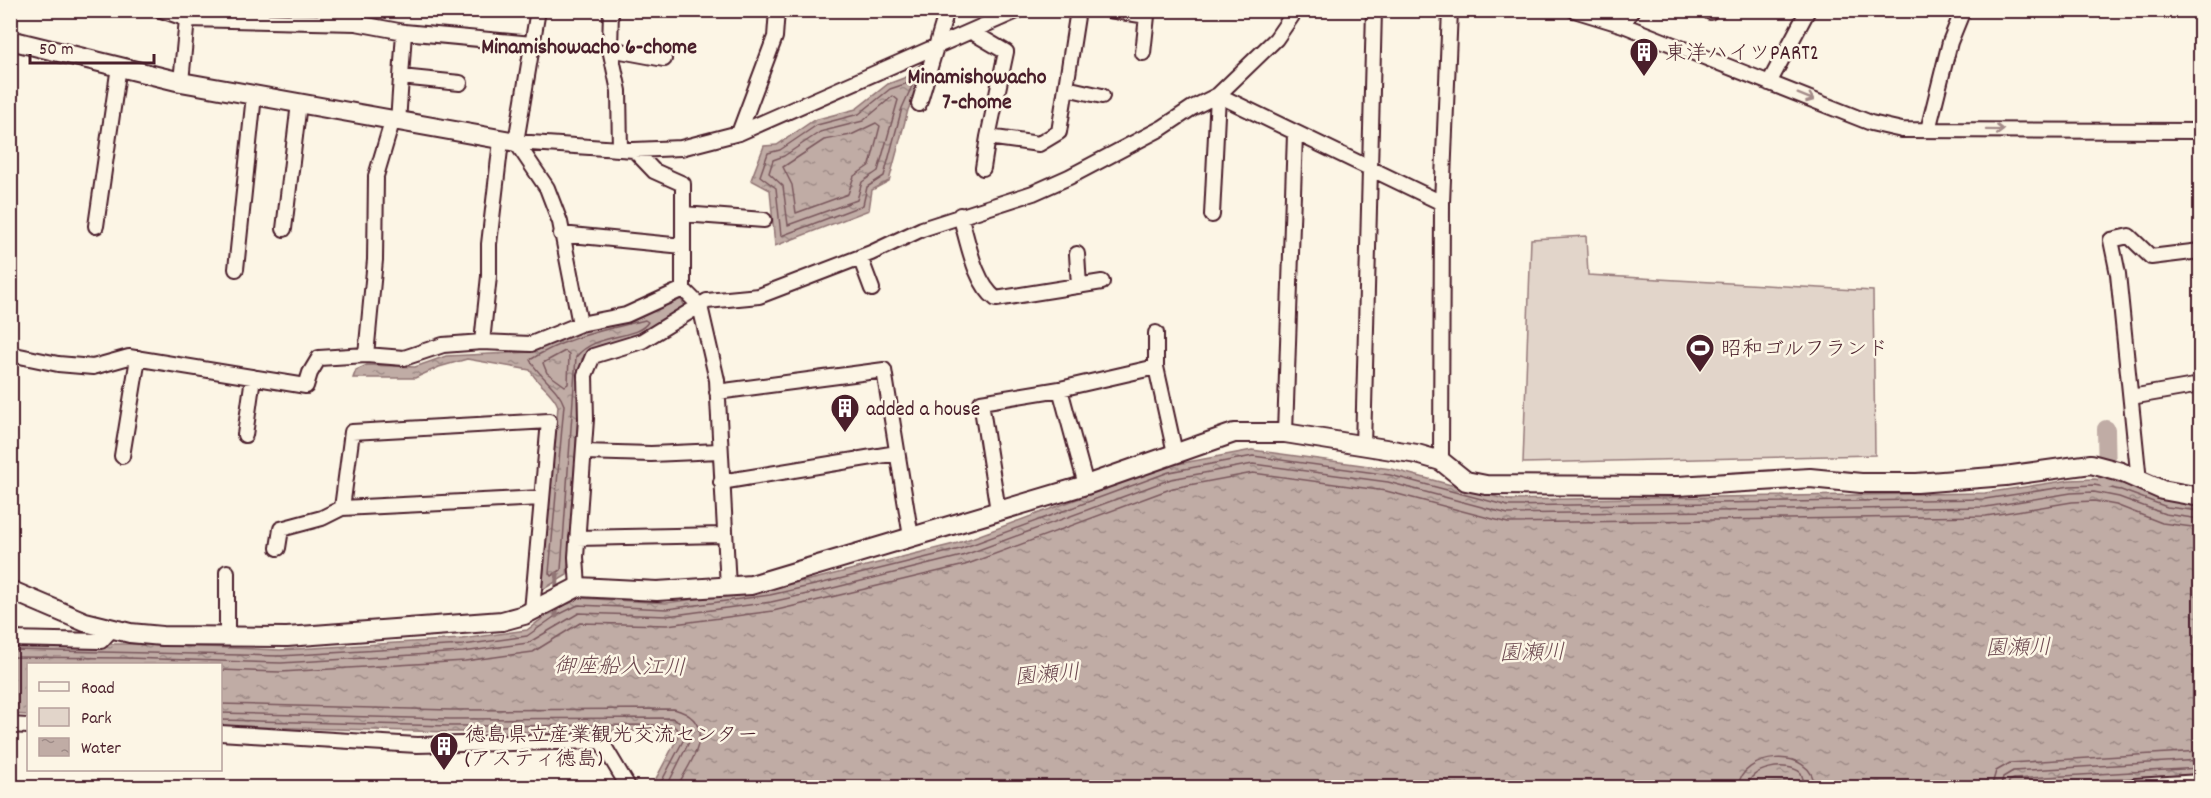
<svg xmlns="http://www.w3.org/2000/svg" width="2211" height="798" font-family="Dekko,'Klee One',sans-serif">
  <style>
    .green { fill: #e2d5ca; stroke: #967a7a; stroke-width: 1.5 }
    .water { fill: url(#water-ripples); stroke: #917474; stroke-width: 1.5 }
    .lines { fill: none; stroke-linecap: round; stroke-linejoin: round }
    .shore { stroke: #79575c; stroke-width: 1.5 }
    .stream { stroke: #917474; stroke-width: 5 }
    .canal { stroke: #c0aca5; stroke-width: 18 }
    .minor-casing { stroke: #4a1f2b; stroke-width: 18 }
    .tertiary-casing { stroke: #4a1f2b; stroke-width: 22 }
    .minor { stroke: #fcf5e5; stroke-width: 14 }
    .tertiary { stroke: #fcf5e5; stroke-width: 18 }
    .oneway { stroke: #a38a88 }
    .labels { text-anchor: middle; stroke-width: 5; stroke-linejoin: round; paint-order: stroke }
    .poi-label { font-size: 21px; fill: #4a1f2b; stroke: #fcf5e5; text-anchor: start }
    .neighbourhood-label { font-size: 22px; font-weight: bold; fill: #4a1f2b; stroke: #fcf5e5 }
    .water-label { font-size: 22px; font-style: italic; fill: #6d4950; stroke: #fcf5e5 }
  </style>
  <defs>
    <pattern id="water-ripples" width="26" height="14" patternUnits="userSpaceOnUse" patternTransform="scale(1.5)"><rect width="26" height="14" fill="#c0aca5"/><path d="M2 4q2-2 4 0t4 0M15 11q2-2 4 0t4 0" fill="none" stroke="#9e8b87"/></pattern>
  </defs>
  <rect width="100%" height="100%" fill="#fcf5e5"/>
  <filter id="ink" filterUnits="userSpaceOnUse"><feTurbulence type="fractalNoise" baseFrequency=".0167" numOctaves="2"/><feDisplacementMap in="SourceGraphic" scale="12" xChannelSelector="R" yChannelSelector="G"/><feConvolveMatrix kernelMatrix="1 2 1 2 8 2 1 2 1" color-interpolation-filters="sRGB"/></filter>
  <g filter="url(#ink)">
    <!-- green -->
    <path class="green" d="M1586,236L1588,275L1873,291L1875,455L1523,463L1531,239Z"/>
    <!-- water -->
    <path class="water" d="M924,60L927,67L908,110L889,181L872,190L869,210L775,246L770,190L751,180L764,146L777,145L814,120L856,109L888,84L909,76Z
      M680,298L686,307L633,339L601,345L582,359L567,575L542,590L558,406C552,390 537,385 530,370L467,359L439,367L415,378H353L356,370L367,365L415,367L446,356L531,352L583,328Z
      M1252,450L1391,469L1508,500L1985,493L2070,480L2095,479L2123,484L2169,501L2200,505V774L1965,788H1793L1791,781L1758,785L1757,788H651L678,737L670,731L450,732L221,726L220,664H28V715L11,714V644H128L280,650L462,639L527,630L551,612L578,598L666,603L769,589L818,578L958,543L1167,466Z"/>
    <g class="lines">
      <!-- shore -->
      <path class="shore" d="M908,83L912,86L902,108L884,176L867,187L863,205L781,236L776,188L760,176L768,153L780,150L817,125L859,114L890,89Z
        M893,96L898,100L878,171L862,182L857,200L788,225L783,186L769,173L773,160L784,156L820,132L863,121Z
        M876,123L880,126L870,165L854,176L848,194L796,213L792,185L783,167L824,140L851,135Z
        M645,320L648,322C637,340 596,332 576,357L561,570L551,576L549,573L564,405C558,387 539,377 530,360C565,337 606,330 645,320Z
        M565,351L569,354L568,384L565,386L547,373L543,363Z
        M10,650L280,656L463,645L527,636L554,617L578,605L667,609L770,595L819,584L960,549L1169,472L1253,456L1390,475L1508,506L1985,499L2070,486L2094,485L2121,490L2167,507L2200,511
        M10,657L128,658L281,663L463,652L528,643L579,613L667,616L771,602L821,591L962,556L1171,479L1253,464L1388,482L1508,514L1986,507L2071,493L2094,492L2119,497L2165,514L2200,519
        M220,670L281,672L465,661L533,652L580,623L667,625L773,611L965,565L1173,488L1253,473L1386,491L1508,523L1986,516L2072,502L2094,501L2116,505L2162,523L2200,528
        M220,704L450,710L674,709C721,722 691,762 676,788
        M220,713L450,719L672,718L687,727L691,738L666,788
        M220,720L450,726L672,725L682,733L684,739L658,788
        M1738,788C1739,753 1813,744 1815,788
        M1747,788C1748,767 1788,761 1801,773L1806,788
        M1991,788L1996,771L2010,763L2200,751
        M2000,788L2003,777L2013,771L2200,760
        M2008,788L2009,781L2014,779L2200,768"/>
      <!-- stream -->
      <path class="stream" d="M556,616L557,574"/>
      <!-- canal -->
      <path class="canal" d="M2106,429L2107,480"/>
      <!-- minor casing -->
      <g class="minor-casing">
        <path id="minor" d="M161,10L187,19L181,82
          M356,10V23L404,32L532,44
          M538,10L516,142L547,188L560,222L580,324
          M611,10L610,49L619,91L620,149
          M1109,10L1147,16L1143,53
          M1574,10L1623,25L1871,123L1902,130L2200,131
          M1708,10L1710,12
          M187,19L356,23
          M1623,25L1632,10
          M972,32L1006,52L988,137L1039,144L1059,132L1078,10
          M610,49L664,59
          M401,77L460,83
          M1769,83L1808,10
          M1066,88L1102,96
          M919,104L947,10
          M398,123L404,32
          M1928,130L1950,42L1963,10
          M739,133L775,37L777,10
          M516,142L634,150L681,148L739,133L1019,10
          M634,150L654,171L683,184V289L700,306L717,380L728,587
          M983,168L988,137
          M683,214L764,220
          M960,215C968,241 974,282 996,299L1102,282
          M1212,215L1218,95L1442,203
          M96,226L119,66
          M284,229L299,103
          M561,234L683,246
          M1077,254L1079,286
          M860,257L872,289
          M236,269L254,95
          M1156,333V367
          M482,342L489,276V244L501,141
          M10,354L58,364L93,367L129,357L306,386L310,373L319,358L366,355L404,358L443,345L482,342L531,344L580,324L626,315L683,289
          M366,355L375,260L376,176L392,122
          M1060,389L1086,485
          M717,392L884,370L911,537
          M2131,397L2200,385
          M1285,433L1295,134
          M245,435L253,377
          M1363,447L1374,10
          M584,452L651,454L719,451
          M122,456L138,358
          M1441,461L1442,203L1450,10
          M2139,481L2118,274L2111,240L2129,236L2151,257L2200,251
          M721,482L897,453
          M342,508L542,498
          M998,511L981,402L1060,389L1156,367L1175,453
          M577,538L724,535
          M278,548L281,529L322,518L342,508L352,432L549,421L532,611
          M578,587L576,557L586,419L585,375L593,356L642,341L707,301L759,296L871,253L922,229L1033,193L1069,177L1162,128L1192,108L1218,95L1276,39L1296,10
          M227,637V572
          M10,639L101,641L112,629
          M10,725L28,726
          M220,733L417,745L601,741L629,788"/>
      </g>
      <!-- tertiary casing -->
      <g class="tertiary-casing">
        <path id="tertiary" d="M10,40L181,82L516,142
          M10,590L85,622L130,633L162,636L287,637L502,621L524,615L578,587L657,591L751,585L1086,485L1234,433H1285L1417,454L1441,461L1466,481L1486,485L1678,486L1810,478L1861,483H1917L2005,476L2091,464L2121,472L2162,490L2200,497
          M2136,788L2200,784"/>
      </g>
      <!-- minor -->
      <use href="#minor" class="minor"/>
      <!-- tertiary -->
      <use href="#tertiary" class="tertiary"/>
    </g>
    <!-- one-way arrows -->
    <defs><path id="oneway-shaft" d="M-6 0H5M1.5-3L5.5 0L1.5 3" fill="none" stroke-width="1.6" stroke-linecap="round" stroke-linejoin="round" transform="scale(1.5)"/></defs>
    <g class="oneway">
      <use href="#oneway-shaft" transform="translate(1806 97) rotate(22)"/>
      <use href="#oneway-shaft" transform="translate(1995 130) rotate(1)"/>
    </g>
  </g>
  <!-- icons -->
  <defs>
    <g id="building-pin" transform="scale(1.5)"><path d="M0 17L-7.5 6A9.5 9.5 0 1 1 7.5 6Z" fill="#4a1f2b" stroke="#fcf5e5"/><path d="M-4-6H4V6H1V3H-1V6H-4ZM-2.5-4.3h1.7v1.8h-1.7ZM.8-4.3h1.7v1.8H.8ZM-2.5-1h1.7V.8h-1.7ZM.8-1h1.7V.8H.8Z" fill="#fff"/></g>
    <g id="stadium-pin" transform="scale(1.5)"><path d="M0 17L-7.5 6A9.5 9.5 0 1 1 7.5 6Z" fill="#4a1f2b" stroke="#fcf5e5"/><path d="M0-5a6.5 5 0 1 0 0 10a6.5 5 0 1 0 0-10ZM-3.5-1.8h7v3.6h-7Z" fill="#fff"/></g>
  </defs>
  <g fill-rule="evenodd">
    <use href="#building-pin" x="1644" y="52"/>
    <use href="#stadium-pin" x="1700" y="348"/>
    <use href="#building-pin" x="845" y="408"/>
    <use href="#building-pin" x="444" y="746"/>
  </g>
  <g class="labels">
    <!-- poi labels -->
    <g class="poi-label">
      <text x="1665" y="59">東洋ハイツPART2</text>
      <text x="1721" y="355">昭和ゴルフランド</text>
      <text x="866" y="415">added a house</text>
      <text x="465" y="741">徳島県立産業観光交流センター<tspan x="465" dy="24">(アスティ徳島)</tspan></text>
    </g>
    <!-- neighbourhood labels -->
    <g class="neighbourhood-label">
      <text x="589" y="53">Minamishowacho 6-chome</text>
      <text x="977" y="83">Minamishowacho<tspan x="977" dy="25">7-chome</tspan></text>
    </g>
    <!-- water labels -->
    <g class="water-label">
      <text transform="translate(2018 646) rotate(-1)" y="8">園瀬川</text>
      <text transform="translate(1532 651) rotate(-1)" y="8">園瀬川</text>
      <text transform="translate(620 665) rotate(1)" y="8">御座船入江川</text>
      <text transform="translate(1047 673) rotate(-5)" y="8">園瀬川</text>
    </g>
  </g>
  <!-- margin -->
  <rect width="2211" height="798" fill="none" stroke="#fcf5e5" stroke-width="36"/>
  <rect x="18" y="18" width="2175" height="762" fill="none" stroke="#4a1f2b" stroke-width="2" filter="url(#ink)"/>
  <!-- legend -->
  <rect x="27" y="663" width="195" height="108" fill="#fcf5e5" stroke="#b59f9b" stroke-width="1.5"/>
  <rect x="39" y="682" width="30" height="9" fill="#fcf5e5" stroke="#b59f9b" stroke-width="1.5"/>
  <text x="81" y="693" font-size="18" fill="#4a1f2b">Road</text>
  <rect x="39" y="708" width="30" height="18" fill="#e2d5ca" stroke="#b59f9b" stroke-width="1.5"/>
  <text x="81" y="723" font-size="18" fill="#4a1f2b">Park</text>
  <rect x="39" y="738" width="30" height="18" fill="url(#water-ripples)" stroke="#b59f9b" stroke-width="1.5"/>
  <text x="81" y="753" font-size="18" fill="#4a1f2b">Water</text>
  <!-- scale -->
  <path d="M30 54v9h124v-9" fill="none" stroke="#4a1f2b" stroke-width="3"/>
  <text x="39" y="54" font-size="18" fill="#4a1f2b" stroke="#fcf5e5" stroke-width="4.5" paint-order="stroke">50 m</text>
</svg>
